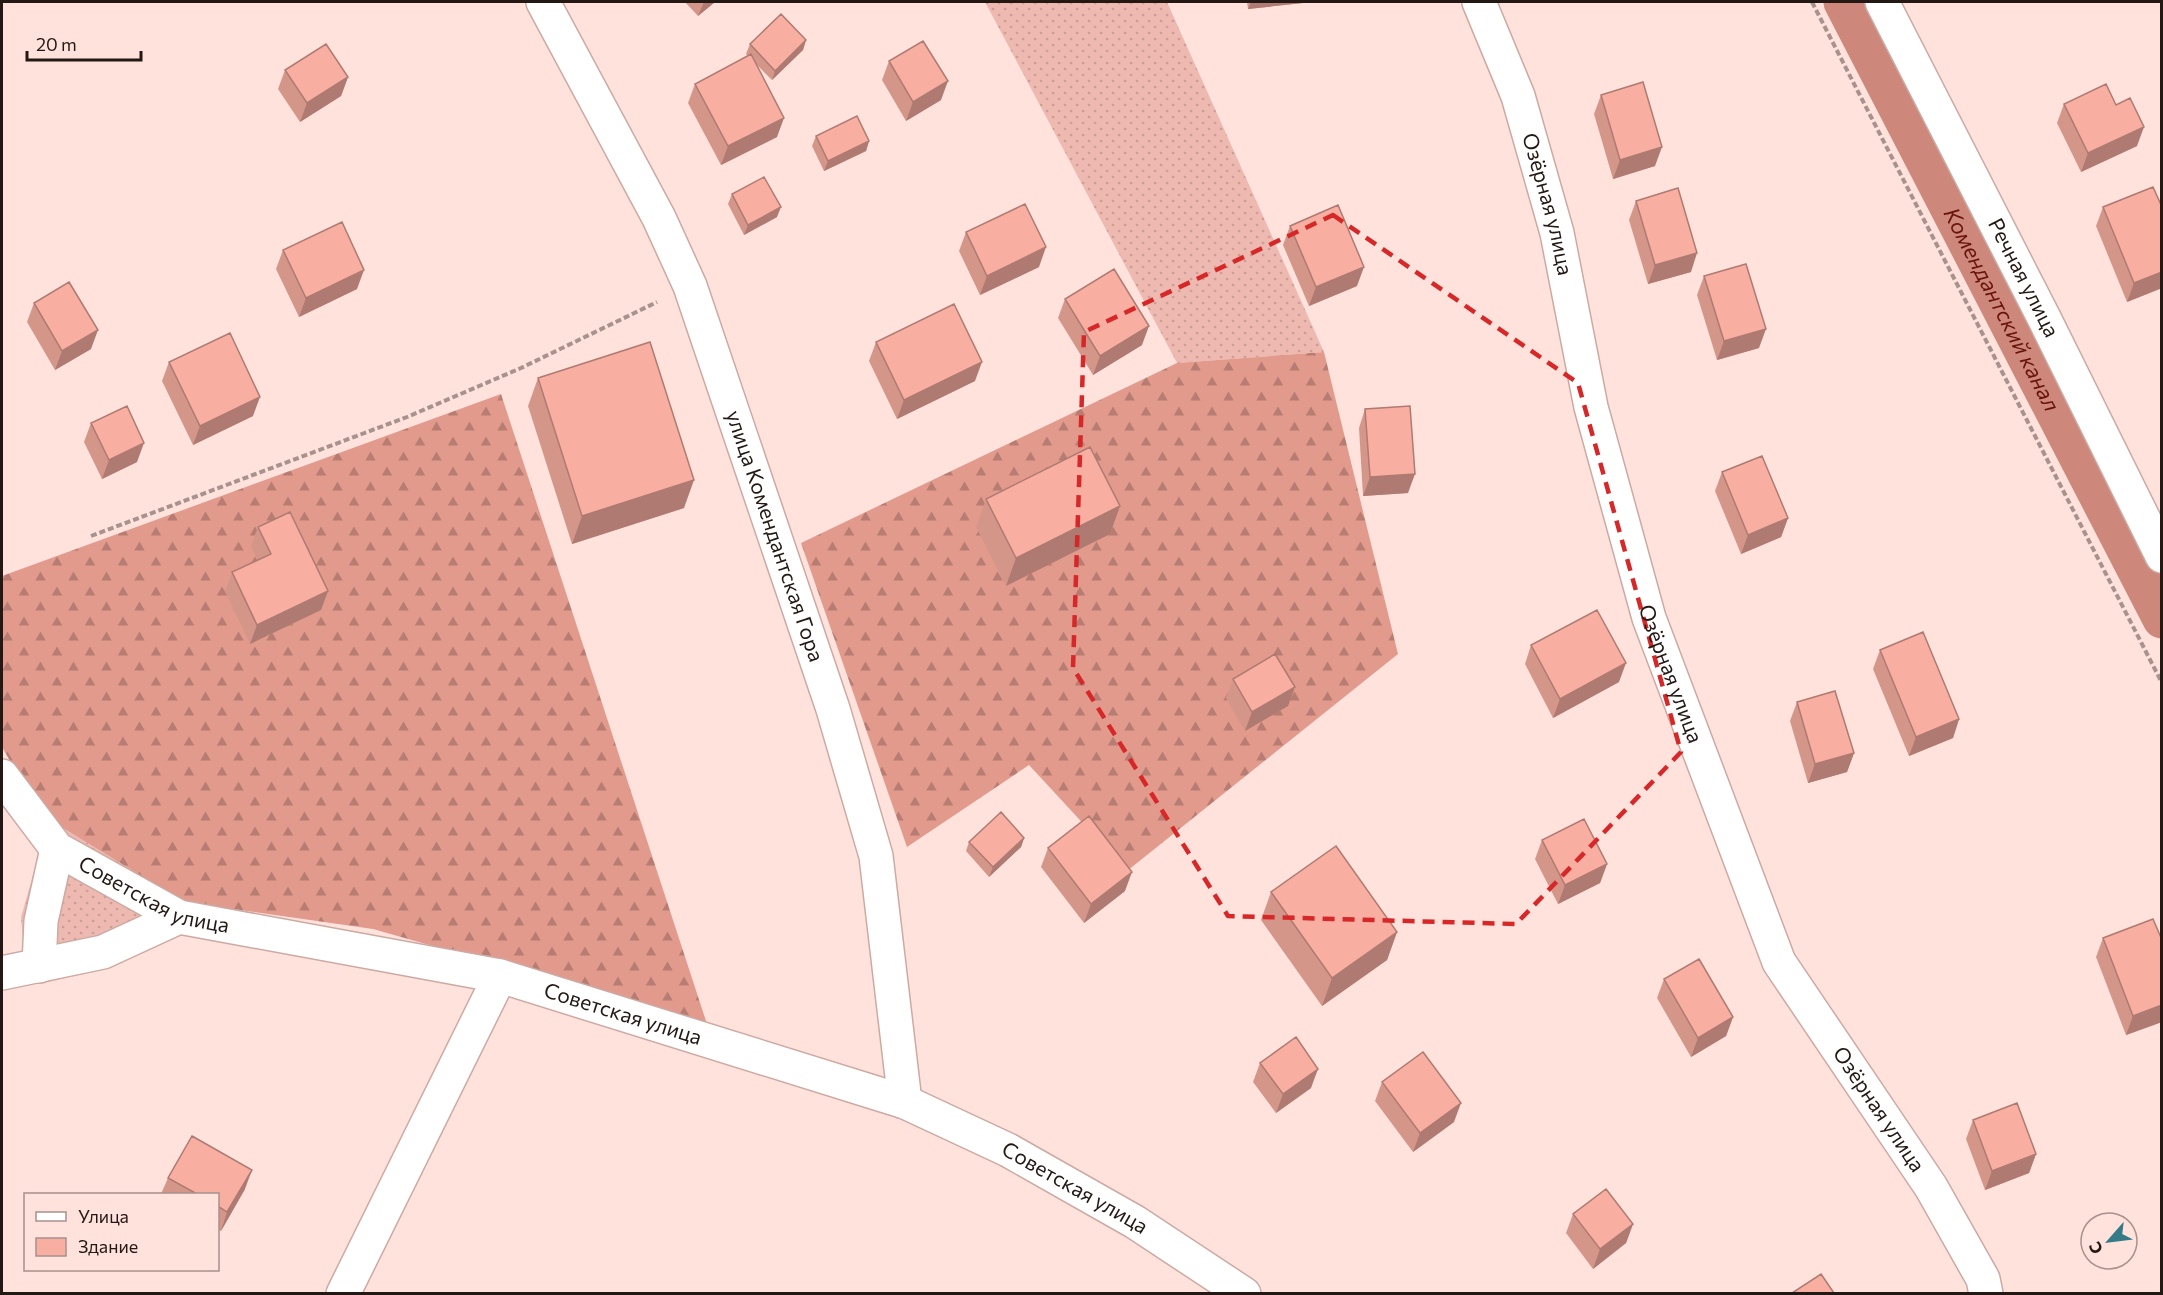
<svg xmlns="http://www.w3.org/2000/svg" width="2163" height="1295" font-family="Commissioner,sans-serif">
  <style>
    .grass { fill: url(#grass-dots) }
    .forest { fill: url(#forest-firs) }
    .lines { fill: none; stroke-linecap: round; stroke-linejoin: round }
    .canal { stroke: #ce887b; stroke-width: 39 }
    .minor-casing { stroke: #ccaaa3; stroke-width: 36 }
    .path { stroke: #a8928d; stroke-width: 4; stroke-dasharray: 6 3; stroke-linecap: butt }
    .minor { stroke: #fff; stroke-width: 33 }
    .wall { fill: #d5968a }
    .shaded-wall { fill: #ae7a71 }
    .building { fill: #f8aea1; stroke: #ae7a71; stroke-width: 1.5 }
    .marked { fill: none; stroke: #d62828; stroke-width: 4.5; stroke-dasharray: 12 8; stroke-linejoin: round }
    .labels { text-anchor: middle; stroke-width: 5; stroke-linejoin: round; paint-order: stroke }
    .street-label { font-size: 21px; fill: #241815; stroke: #ffe2dc }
    .water-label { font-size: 22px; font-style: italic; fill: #68140b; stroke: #ffe2dc }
  </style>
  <defs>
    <pattern id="grass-dots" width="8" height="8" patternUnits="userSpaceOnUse" patternTransform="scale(1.5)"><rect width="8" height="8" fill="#eeb9b0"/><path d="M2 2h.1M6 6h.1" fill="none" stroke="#cc9e96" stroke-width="1.8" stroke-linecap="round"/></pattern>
    <pattern id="forest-firs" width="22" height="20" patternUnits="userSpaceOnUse" patternTransform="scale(1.5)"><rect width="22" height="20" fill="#e29a8d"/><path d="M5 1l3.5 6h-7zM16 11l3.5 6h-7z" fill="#b77d72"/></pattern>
  </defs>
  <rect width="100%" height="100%" fill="#ffe2dc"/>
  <!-- grass -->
  <path class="grass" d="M985,2H1167L1324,352L1177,363Z
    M63,828L184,902L185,931L109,968L40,984L24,953L21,917L41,848Z"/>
  <!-- forest -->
  <path class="forest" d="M1324,352L1398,654L1127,871L1029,765L907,847L801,543L1177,363Z
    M501,394L707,1024L373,929L184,902L63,828L21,780L2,747V576Z"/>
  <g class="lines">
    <!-- canal -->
    <path class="canal" id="s1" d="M1843,2L2162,619"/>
    <!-- minor casing -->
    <g class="minor-casing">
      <g id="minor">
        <path id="s2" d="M543,2L659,218L690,286L833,709L876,856L905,1102"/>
        <path id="s3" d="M1479,2L1518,96L1557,233L1591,407L1649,618L1779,962L1931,1187L1983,1279L1986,1294"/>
        <path id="s4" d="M1882,2L2044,318L2162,556"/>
        <path id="s5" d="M2,776L57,849L179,917L500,976L905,1102L1008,1150L1135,1222L1244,1294"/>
        <path d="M39,966L41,921L57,849"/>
        <path d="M2,973L103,952L179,917"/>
        <path d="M343,1294L500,976"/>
      </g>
    </g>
    <!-- path -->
    <path class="path" d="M1812,2L2162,683
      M91,536L407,417L521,368L657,302"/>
    <!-- minor -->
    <use href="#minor" class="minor"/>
  </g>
  <!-- wall -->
  <path class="wall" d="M685,2H715L698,16Z
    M1247,2H1303V3L1248,9Z
    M806,40L803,50L772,80L757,65L777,137L721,165L688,103L695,84L748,56L746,54L750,44Z
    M889,61L941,100L906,121L882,80Z
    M285,70L348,77L341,96L300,122L278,89Z
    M1601,95L1655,166L1613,179L1594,114Z
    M2064,104L2116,105L2137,146L2081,172L2057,123Z
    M816,136L869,141L866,151L824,171L812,146Z
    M732,194L777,217L744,235L728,204Z
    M1636,201L1691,272L1648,284L1629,220Z
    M2103,207L2162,288L2127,302L2096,226Z
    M1290,226L1357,286L1309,306L1283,245Z
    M966,232L1039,267L980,295L959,251Z
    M283,250L357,289L299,317L276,269Z
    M1704,276L1759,348L1717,360L1697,295Z
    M1065,299L1142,345L1093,375L1058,318Z
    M34,303L91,349L55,370L27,322Z
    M876,342L975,381L897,419L869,361Z
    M169,362L253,416L193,445L162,381Z
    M538,378L684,508L572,544L528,406Z
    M1365,409L1408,493L1363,496L1359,428Z
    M91,423L137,462L102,479L84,442Z
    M1722,472L1788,518L1781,537L1741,554L1715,491Z
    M986,499L1120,506L1110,534L1006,586L976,527Z
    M258,527L328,591L321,610L250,644L225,591L232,572L258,561L251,546Z
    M1531,645L1619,682L1553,718L1525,664Z
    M1880,650L1959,719L1953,738L1909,756L1873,669Z
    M1233,679L1288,706L1245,731L1226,698Z
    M1797,702L1854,753L1847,772L1808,783L1790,721Z
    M1024,838L1021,847L989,877L966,851L969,842Z
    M1542,840L1607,864L1600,883L1558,904L1535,859Z
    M1048,848L1125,891L1084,923L1041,867Z
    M1271,892L1397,932L1387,960L1322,1006L1261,920Z
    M2103,938L2162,940V1022L2126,1035L2096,957Z
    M1664,979L1733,1017L1726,1036L1691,1057L1657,998Z
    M1260,1063L1311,1088L1276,1113L1253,1082Z
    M1382,1082L1454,1122L1413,1152L1375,1101Z
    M1973,1120L2036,1154L2029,1173L1985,1190L1966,1139Z
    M168,1178L245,1189L221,1231L218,1230V1194H161Z
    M1573,1214L1633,1224L1626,1243L1593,1269L1566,1233Z"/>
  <!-- shaded-wall -->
  <path class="shaded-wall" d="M704,2H715L698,16Z
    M1251,2H1303V3L1248,9Z
    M806,40L803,50L772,80L775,71Z
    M348,77L341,96L300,122L307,103Z
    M948,81L941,100L906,121L913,102Z
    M784,118L777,137L721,165L728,146Z
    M2144,127L2137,146L2081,172L2088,153Z
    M869,141L866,151L824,171L828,161Z
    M1662,147L1655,166L1613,179L1620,160Z
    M781,207L777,217L744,235L748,225Z
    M1046,247L1039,267L980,295L987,276Z
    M1697,253L1691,272L1648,284L1655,265Z
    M1364,267L1357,286L1309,306L1316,287Z
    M364,270L357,289L299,317L306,298Z
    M2162,272V288L2127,302L2134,283Z
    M1149,326L1142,345L1093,375L1100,356Z
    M1766,329L1759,348L1717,360L1724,341Z
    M98,330L91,349L55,370L62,351Z
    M982,362L975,381L897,419L904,400Z
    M260,397L253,416L193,445L200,426Z
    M144,443L137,462L102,479L109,460Z
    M1415,474L1408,493L1363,496L1370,477Z
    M694,480L684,508L572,544L582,516Z
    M1120,506L1110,534L1006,586L1016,558Z
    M1788,518L1781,537L1741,554L1748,535Z
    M328,591L321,610L250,644L257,625Z
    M1626,663L1619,682L1553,718L1560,699Z
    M1295,687L1288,706L1245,731L1252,712Z
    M1959,719L1953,738L1909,756L1916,737Z
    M1854,753L1847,772L1808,783L1815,764Z
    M1024,838L1021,847L989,877L993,867Z
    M1607,864L1600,883L1558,904L1565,885Z
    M1132,872L1125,891L1084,923L1091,904Z
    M1397,932L1387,960L1322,1006L1332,978Z
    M2162,1005V1022L2126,1035L2133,1016Z
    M1733,1017L1726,1036L1691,1057L1698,1038Z
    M1318,1069L1311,1088L1276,1113L1283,1094Z
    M1461,1103L1454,1122L1413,1152L1420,1133Z
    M2036,1154L2029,1173L1985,1190L1992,1171Z
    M252,1170L245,1189L221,1231L227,1212Z
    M1633,1224L1626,1243L1593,1269L1600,1249Z"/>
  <!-- building -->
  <path class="building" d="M781,14L806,40L775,71L750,44Z
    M923,41L948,81L913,102L889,61Z
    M326,44L348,77L307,103L285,70Z
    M751,54L784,118L728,146L695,84Z
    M1643,82L1662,147L1620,160L1601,95Z
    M2106,84L2116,105L2130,98L2144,127L2088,153L2064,104Z
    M857,116L869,141L828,161L816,136Z
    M764,177L781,207L748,225L732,194Z
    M2153,187L2162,207V272L2134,283L2103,207Z
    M1678,188L1697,253L1655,265L1636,201Z
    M1025,204L1046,247L987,276L966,232Z
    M1338,205L1364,267L1316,287L1290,226Z
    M342,222L364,270L306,298L283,250Z
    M1746,264L1766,329L1724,341L1704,276Z
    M1114,269L1149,326L1100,356L1065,299Z
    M69,282L98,330L62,351L34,303Z
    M954,304L982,362L904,400L876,342Z
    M230,333L260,397L200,426L169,362Z
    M650,342L694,480L582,516L538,378Z
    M127,406L144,443L109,460L91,423Z
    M1410,406L1415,474L1370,477L1365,409Z
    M1090,447L1120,506L1016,558L986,499Z
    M1762,456L1788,518L1748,535L1722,472Z
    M290,512L328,591L257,625L232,572L271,554L258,527Z
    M1597,610L1626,663L1560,699L1531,645Z
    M1923,632L1959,719L1916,737L1880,650Z
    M1275,654L1295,687L1252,712L1233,679Z
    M1835,691L1854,753L1815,764L1797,702Z
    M1001,812L1024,838L993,867L969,842Z
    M1089,816L1132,872L1091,904L1048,848Z
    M1584,819L1607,864L1565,885L1542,840Z
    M1336,846L1397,932L1332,978L1271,892Z
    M2153,919L2162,940V1005L2133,1016L2103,938Z
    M1699,959L1733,1017L1698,1038L1664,979Z
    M1296,1037L1318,1069L1283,1094L1260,1063Z
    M1423,1052L1461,1103L1420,1133L1382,1082Z
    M2017,1103L2036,1154L1992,1171L1973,1120Z
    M192,1136L252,1170L227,1212L218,1206V1194H197L168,1178Z
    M1606,1189L1633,1224L1600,1249L1573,1214Z
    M1821,1274L1834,1293H1792Z"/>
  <!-- marked area -->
  <path class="marked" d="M1333,215L1578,383L1681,752L1516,924L1228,916L1073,668L1084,332Z"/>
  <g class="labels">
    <!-- street labels -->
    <g class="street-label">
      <text dy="7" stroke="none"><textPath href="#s3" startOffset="214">Озёрная улица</textPath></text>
      <text dy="7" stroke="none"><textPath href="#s4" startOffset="310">Речная улица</textPath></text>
      <text dy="7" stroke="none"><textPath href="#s2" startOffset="584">улица Комендантская Гора</textPath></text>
      <text dy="7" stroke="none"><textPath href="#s3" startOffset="700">Озёрная улица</textPath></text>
      <text dy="7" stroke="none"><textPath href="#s5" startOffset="200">Советская улица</textPath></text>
      <text dy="7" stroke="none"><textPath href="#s5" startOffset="686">Советская улица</textPath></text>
      <text dy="7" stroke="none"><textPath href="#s3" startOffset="1186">Озёрная улица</textPath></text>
      <text dy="7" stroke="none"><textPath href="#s5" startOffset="1172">Советская улица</textPath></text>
    </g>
    <!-- water labels -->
    <g class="water-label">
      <text dy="8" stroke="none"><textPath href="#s1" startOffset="346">Комендантский канал</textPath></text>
    </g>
  </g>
  <!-- border -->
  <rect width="2163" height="1295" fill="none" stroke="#241815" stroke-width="6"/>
  <!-- legend -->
  <rect x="24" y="1193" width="195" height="78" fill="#ffe2dc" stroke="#a7918c" stroke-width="1.5"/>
  <rect x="36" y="1212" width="30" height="9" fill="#ffffff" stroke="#a7918c" stroke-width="1.5"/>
  <text x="78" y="1223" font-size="18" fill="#241815">Улица</text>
  <rect x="36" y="1238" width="30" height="18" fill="#f8aea1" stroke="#a7918c" stroke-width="1.5"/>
  <text x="78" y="1253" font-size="18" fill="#241815">Здание</text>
  <!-- north arrow -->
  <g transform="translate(2109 1241) rotate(242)"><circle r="28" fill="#ffe2dc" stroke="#a7918c" stroke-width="1.5"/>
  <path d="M0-4.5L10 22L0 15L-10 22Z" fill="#357b87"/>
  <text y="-9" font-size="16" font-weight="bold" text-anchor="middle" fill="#241815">С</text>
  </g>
  <!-- scale -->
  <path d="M27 51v9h114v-9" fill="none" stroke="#241815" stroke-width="3"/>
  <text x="36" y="51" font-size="18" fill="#241815" stroke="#ffe2dc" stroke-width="4.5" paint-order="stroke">20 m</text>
</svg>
